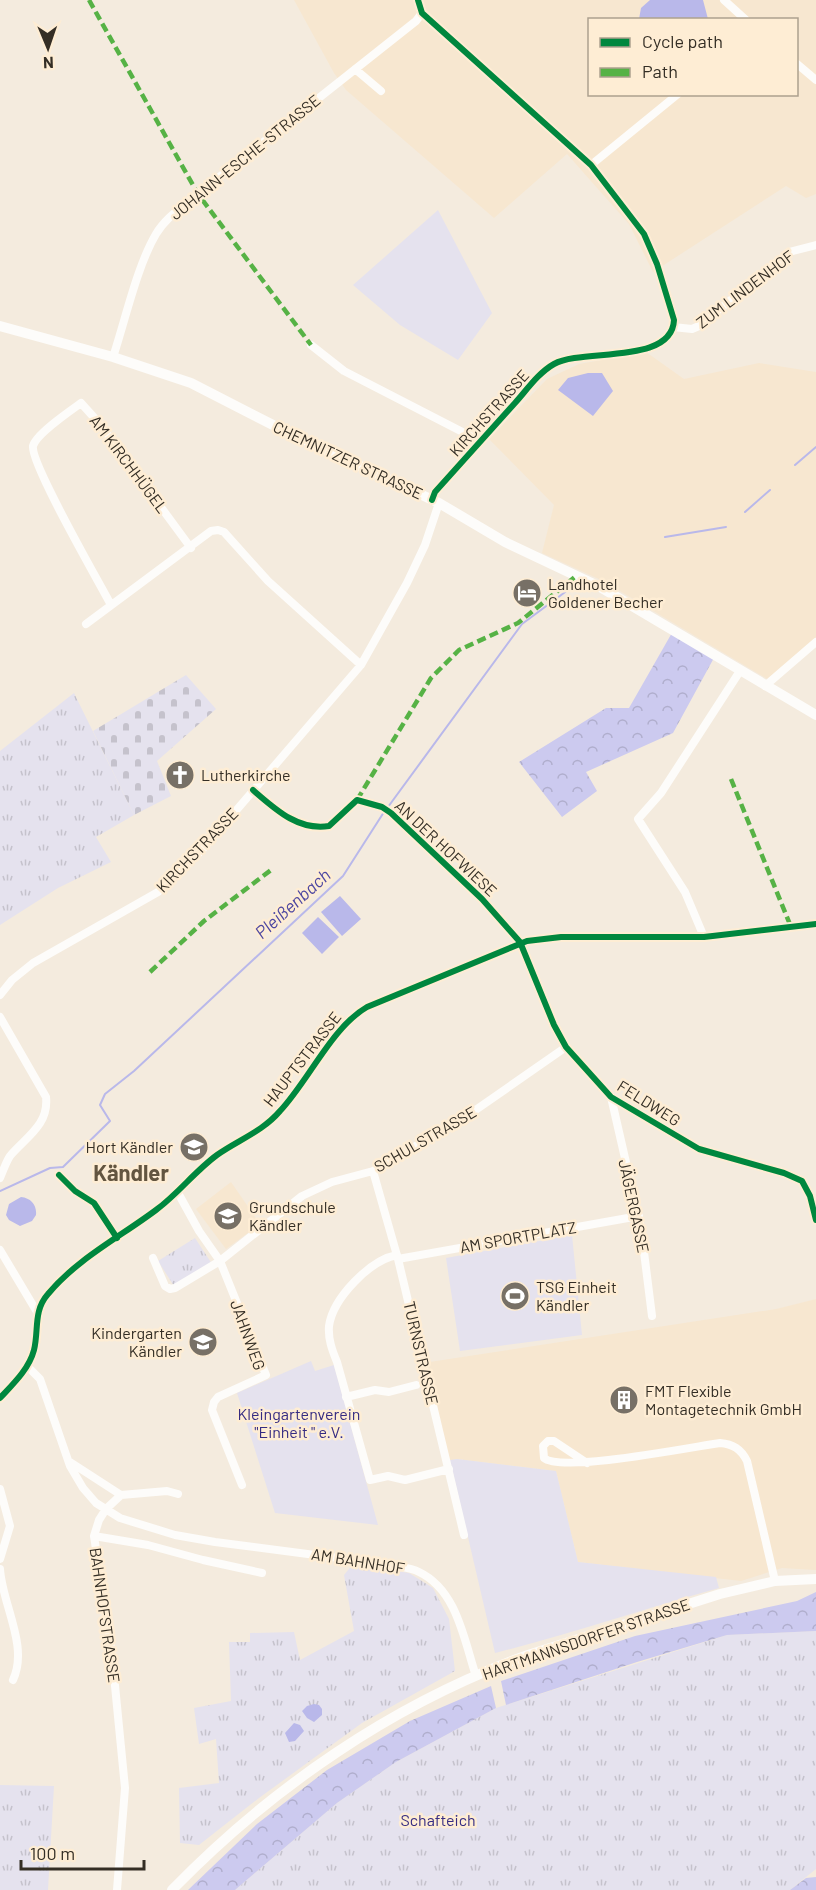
<svg xmlns="http://www.w3.org/2000/svg" width="816" height="1890" font-family="Barlow,sans-serif">
  <style>
    .built { fill: #f7e7d0; fill-rule: evenodd }
    .grass { fill: url(#grass-tufts) }
    .forest { fill: url(#forest-crowns) }
    .cemetery { fill: url(#cemetery-stones) }
    .garden { fill: #e5e2ee }
    .water { fill: #b9b8ea }
    .lines { fill: none; stroke-linecap: round; stroke-linejoin: round }
    .stream { stroke: #b9b8ea; stroke-width: 2 }
    .minor { stroke: #fdfcfa; stroke-width: 8 }
    .major { stroke: #fdfcfa; stroke-width: 10 }
    .quiet { stroke: #56b245; stroke-width: 4.5; stroke-dasharray: 9 4.5; stroke-linecap: butt }
    .cycleway-casing { stroke: #feedd4; stroke-width: 10 }
    .cycleway { stroke: #00873e; stroke-width: 6 }
    .labels { text-anchor: middle; stroke-width: 5; stroke-linejoin: round; paint-order: stroke }
    .street-label { font-size: 16px; fill: #342e25; stroke: #feedd4 }
    .poi-label { font-size: 16px; fill: #342e25; stroke: #feedd4; text-anchor: start }
    .park-label { font-size: 16px; fill: #352b82; stroke: #feedd4 }
    .water-label { font-size: 18px; font-style: italic; fill: #4d47a1; stroke: #feedd4 }
    .district-label { font-size: 22px; font-weight: bold; fill: #635540; stroke: #feedd4 }
  </style>
  <defs>
    <pattern id="grass-tufts" width="24" height="20" patternUnits="userSpaceOnUse" patternTransform="scale(1.5)"><rect width="24" height="20" fill="#e5e2ee"/><path d="M3 7l-1-3M5 7V3M7 7l1-3M15 17l-1-3M17 17v-4M19 17l1-3" fill="none" stroke="#c5c2cc"/></pattern>
    <pattern id="forest-crowns" width="20" height="18" patternUnits="userSpaceOnUse" patternTransform="scale(1.5)"><rect width="20" height="18" fill="#cccaef"/><path d="M2 6a3 3 0 1 1 6 0M12 15a3 3 0 1 1 6 0" fill="none" stroke="#b0aecd"/></pattern>
    <pattern id="cemetery-stones" width="16" height="16" patternUnits="userSpaceOnUse" patternTransform="scale(1.5)"><rect width="16" height="16" fill="#e5e2ee"/><path d="M2 7V4a2 2 0 0 1 4 0v3zM10 15v-3a2 2 0 0 1 4 0v3z" fill="#c5c2cc"/></pattern>
  </defs>
  <rect width="100%" height="100%" fill="#f4ebde"/>
  <!-- built -->
  <path class="built" d="M294,0H816V194L806,198L786,186L653,272L629,224L567,154L494,218L346,90L334,73ZM590,20H796V94H590Z
    M646,352L684,379L759,363L816,372V639L769,680L603,581L542,553L554,505L489,439L547,379L579,364Z
    M231,1182L260,1224L226,1249L196,1209Z
    M816,1299V1570L782,1568L741,1581L578,1562L556,1471L457,1459L447,1461L423,1363L776,1309Z"/>
  <!-- grass -->
  <path class="grass" d="M74,693L134,815L96,837L111,862L58,888L0,925V751Z
    M195,1238L212,1264L174,1286L158,1261Z
    M353,1564L409,1573L433,1588L449,1619L455,1671L362,1723L259,1798L199,1845L180,1843L179,1788L219,1783L216,1739L199,1744L194,1708L231,1701L229,1642H250V1633L294,1632L300,1660L354,1631L344,1575Z
    M816,1631V1869L790,1890H235L337,1803L396,1762L496,1708L727,1635Z
    M0,1785L54,1786L48,1890H0Z"/>
  <!-- forest -->
  <path class="forest" d="M673,631L715,656L673,733L586,772L597,791L562,817L519,762L606,708H629Z
    M816,1592V1631L727,1635L637,1662L506,1705L501,1681L635,1636L797,1601Z
    M491,1686L496,1708L396,1762L337,1803L235,1890H188L257,1824L327,1770L410,1721Z
    M816,1877V1890H790L806,1878Z"/>
  <!-- cemetery -->
  <path class="cemetery" d="M186,675L216,709L157,761L171,796L134,815L93,731Z"/>
  <!-- garden -->
  <path class="garden" d="M438,210L492,313L458,360L400,325L353,285Z
    M572,1235L582,1335L460,1351L446,1258Z
    M311,1361L315,1371L334,1365L378,1525L275,1513L237,1393Z
    M457,1459L556,1471L578,1562L716,1577L719,1588C644,1609 570,1634 495,1653L450,1460Z"/>
  <!-- water -->
  <path class="water" d="M650,0H703L708,19H639L641,8Z
    M588,373H602L613,391L593,416L558,390L568,378Z
    M340,896L361,919L342,936L321,912Z
    M318,917L339,937L322,954L302,933Z
    M21,1197C31,1198 37,1205 36,1215L32,1221L20,1226L9,1220L6,1215L9,1204Z
    M314,1704L319,1705L322,1709V1715L314,1722L307,1718L302,1711L307,1706Z
    M294,1723L300,1725L304,1731L295,1741L289,1742L285,1733Z"/>
  <g class="lines">
    <!-- stream -->
    <path class="stream" d="M795,465L816,447
      M745,512L770,490
      M665,537L726,527
      M388,807L522,624L576,584
      M0,1191L50,1168L63,1167L110,1121L100,1105L105,1094L134,1071L343,876L384,812"/>
    <!-- minor -->
    <path class="minor" d="M418,0L422,13L591,165L644,234L657,264L674,320C672,365 583,348 554,364C538,373 526,391 515,403C488,433 461,463 435,492L432,500
      M724,0L746,20
      M796,63L816,80
      M355,69L381,91
      M591,165L678,94
      M673,327L692,329L699,326L789,252L816,245
      M311,345L344,371L480,441
      M113,357C125,321 137,266 156,234C163,222 174,213 185,204L416,21L422,13
      M111,605C99,582 30,463 33,446C36,434 70,411 81,403L99,423L191,548
      M86,624L211,531L218,530L224,532L268,581L361,665
      M765,686L816,642
      M253,790C275,809 298,831 329,826L357,800L382,807L391,813L482,899L520,942L554,1025L566,1047L611,1097L699,1149L784,1173L802,1181L810,1196L816,1220
      M704,937L685,892L638,819L661,793L740,671
      M0,995L12,980L33,963L158,892L203,849L361,665L407,583L425,545L439,503
      M0,1017L46,1097C49,1125 26,1137 10,1156C6,1162 3,1171 0,1178
      M611,1097L641,1228L652,1316
      M373,1171L398,1259L464,1535
      M59,1175L75,1191L94,1203L117,1238
      M177,1191L199,1231L220,1261L266,1375L218,1397L214,1402L212,1410L242,1485
      M0,1250L37,1312
      M397,1255C370,1260 333,1298 329,1326C328,1339 332,1350 337,1362L370,1480L388,1476L405,1480L449,1469
      M153,1258L165,1286L170,1289L175,1288L220,1261L302,1196L332,1182L373,1171L386,1164L477,1109L566,1047
      M398,1259L639,1216
      M27,1366L40,1379L70,1466L83,1488L96,1503L120,1518L175,1535L215,1542L392,1565C401,1567 411,1568 419,1572C457,1590 464,1640 476,1676
      M346,1397L375,1390L389,1392L416,1385
      M0,1398C13,1384 29,1369 34,1350C39,1330 33,1311 48,1294C77,1259 120,1237 156,1210C178,1194 195,1171 217,1155C238,1140 262,1132 280,1111C309,1080 332,1027 367,1007L527,941L561,937H704L816,924
      M70,1462L121,1495
      M587,1463L554,1441H548L543,1446L544,1458C561,1473 692,1447 720,1443C733,1444 741,1449 747,1461L775,1581
      M0,1489L10,1526L0,1559
      M94,1536L148,1545L203,1560L262,1573
      M0,1569C2,1604 29,1646 13,1680
      M117,1890L125,1788L112,1655L94,1536L99,1520L106,1509L121,1495L167,1491L178,1494"/>
    <!-- major -->
    <path class="major" d="M0,326L113,357L191,383L273,425L439,503L505,542L600,587L816,715
      M172,1890C271,1788 394,1703 528,1655L720,1594L775,1581L816,1579"/>
    <!-- quiet -->
    <path class="quiet" d="M89,0L198,194L311,345
      M731,779L791,927
      M357,800L431,678L459,650L518,623L576,576
      M150,972L204,921L271,870"/>
    <!-- cycleway casing -->
    <g class="cycleway-casing">
      <path id="cycleway" d="M418,0L422,13L591,165L644,234L657,264L674,320C672,365 583,348 554,364C538,373 526,391 515,403C488,433 461,463 435,492L432,500
        M253,790C275,809 298,831 329,826L357,800L382,807L391,813L482,899L520,942L554,1025L566,1047L611,1097L699,1149L784,1173L802,1181L810,1196L816,1220
        M59,1175L75,1191L94,1203L117,1238
        M0,1398C13,1384 29,1369 34,1350C39,1330 33,1311 48,1294C77,1259 120,1237 156,1210C178,1194 195,1171 217,1155C238,1140 262,1132 280,1111C309,1080 332,1027 367,1007L527,941L561,937H704L816,924"/>
    </g>
    <!-- cycleway -->
    <use href="#cycleway" class="cycleway"/>
  </g>
  <!-- icons -->
  <defs>
    <g id="hotel-disc" transform="scale(1.5)"><circle r="9.5" fill="#777066" stroke="#feedd4"/><path d="M-6-4.5h1.5V1H6V5H4.5V3h-9V5H-6ZM-4 0a1.8 1.8 0 1 1 3.6 0ZM.5 0V-2.5h3Q6-2.5 6 0Z" fill="#fff"/></g>
    <g id="church-disc" transform="scale(1.5)"><circle r="9.5" fill="#777066" stroke="#feedd4"/><path d="M-1.2-6h2.4v3.5h3.3v2.4h-3.3V6h-2.4V-.1h-3.3v-2.4h3.3Z" fill="#fff"/></g>
    <g id="school-disc" transform="scale(1.5)"><circle r="9.5" fill="#777066" stroke="#feedd4"/><path d="M0-5L7-2L0 1L-7-2ZM-4 1L0 2.5L4 1V4Q0 6-4 4Z" fill="#fff"/></g>
    <g id="stadium-disc" transform="scale(1.5)"><circle r="9.5" fill="#777066" stroke="#feedd4"/><path d="M0-5a6.5 5 0 1 0 0 10a6.5 5 0 1 0 0-10ZM-3.5-1.8h7v3.6h-7Z" fill="#fff"/></g>
    <g id="building-disc" transform="scale(1.5)"><circle r="9.5" fill="#777066" stroke="#feedd4"/><path d="M-4-6H4V6H1V3H-1V6H-4ZM-2.5-4.3h1.7v1.8h-1.7ZM.8-4.3h1.7v1.8H.8ZM-2.5-1h1.7V.8h-1.7ZM.8-1h1.7V.8H.8Z" fill="#fff"/></g>
  </defs>
  <g fill-rule="evenodd">
    <use href="#hotel-disc" x="527" y="593"/>
    <use href="#church-disc" x="180" y="775"/>
    <use href="#school-disc" x="194" y="1147"/>
    <use href="#school-disc" x="228" y="1216"/>
    <use href="#stadium-disc" x="515" y="1296"/>
    <use href="#school-disc" x="203" y="1342"/>
    <use href="#building-disc" x="624" y="1400"/>
  </g>
  <g class="labels">
    <!-- street labels -->
    <g class="street-label">
      <text transform="translate(245 157) rotate(-39)" y="6">JOHANN-ESCHE-STRASSE</text>
      <text transform="translate(745 289) rotate(-37)" y="6">ZUM LINDENHOF</text>
      <text transform="translate(489 413) rotate(-48)" y="6">KIRCHSTRASSE</text>
      <text transform="translate(348 460) rotate(25)" y="6">CHEMNITZER STRASSE</text>
      <text transform="translate(129 464) rotate(53)" y="6">AM KIRCHHÜGEL</text>
      <text transform="translate(446 848) rotate(43)" y="6">AN DER HOFWIESE</text>
      <text transform="translate(197 850) rotate(-46)" y="6">KIRCHSTRASSE</text>
      <text transform="translate(302 1059) rotate(-52)" y="6">HAUPTSTRASSE</text>
      <text transform="translate(649 1103) rotate(32)" y="6">FELDWEG</text>
      <text transform="translate(425 1139) rotate(-30)" y="6">SCHULSTRASSE</text>
      <text transform="translate(634 1206) rotate(78)" y="6">JÄGERGASSE</text>
      <text transform="translate(518 1237) rotate(-10)" y="6">AM SPORTPLATZ</text>
      <text transform="translate(248 1335) rotate(70)" y="6">JAHNWEG</text>
      <text transform="translate(421 1353) rotate(77)" y="6">TURNSTRASSE</text>
      <text transform="translate(358 1561) rotate(9)" y="6">AM BAHNHOF</text>
      <text transform="translate(105 1615) rotate(82)" y="6">BAHNHOFSTRASSE</text>
      <text transform="translate(586 1639) rotate(-19)" y="6">HARTMANNSDORFER STRASSE</text>
    </g>
    <!-- poi labels -->
    <g class="poi-label">
      <text x="548" y="590">Landhotel<tspan x="548" dy="18">Goldener Becher</tspan></text>
      <text x="201" y="781">Lutherkirche</text>
      <text x="173" y="1153" text-anchor="end">Hort Kändler</text>
      <text x="249" y="1213">Grundschule<tspan x="249" dy="18">Kändler</tspan></text>
      <text x="536" y="1293">TSG Einheit<tspan x="536" dy="18">Kändler</tspan></text>
      <text x="182" y="1339" text-anchor="end">Kindergarten<tspan x="182" dy="18">Kändler</tspan></text>
      <text x="645" y="1397">FMT Flexible<tspan x="645" dy="18">Montagetechnik GmbH</tspan></text>
    </g>
    <!-- park labels -->
    <g class="park-label">
      <text x="299" y="1420">Kleingartenverein<tspan x="299" dy="18">"Einheit " e.V.</tspan></text>
      <text x="438" y="1826">Schafteich</text>
    </g>
    <!-- water labels -->
    <g class="water-label">
      <text transform="translate(293 904) rotate(-42)" y="6">Pleißenbach</text>
    </g>
    <!-- district labels -->
    <g class="district-label">
      <text x="131" y="1181">Kändler</text>
    </g>
  </g>
  <!-- legend -->
  <rect x="588" y="18" width="210" height="78" fill="#feedd4" stroke="#ada18e" stroke-width="1.5"/>
  <rect x="600" y="38" width="30" height="9" fill="#00873e" stroke="#ada18e" stroke-width="1.5"/>
  <text x="642" y="48" font-size="18" fill="#342e25">Cycle path</text>
  <rect x="600" y="68" width="30" height="9" fill="#56b245" stroke="#ada18e" stroke-width="1.5"/>
  <text x="642" y="78" font-size="18" fill="#342e25">Path</text>
  <!-- north arrow -->
  <g transform="translate(48 48) rotate(178)" stroke="#feedd4" stroke-width="4.5" paint-order="stroke">
  <path d="M0-4.5L10 22L0 15L-10 22Z" fill="#342e25"/>
  <text y="-9" font-size="16" font-weight="bold" text-anchor="middle" fill="#342e25">N</text>
  </g>
  <!-- scale -->
  <path d="M21 1860v9h123v-9" fill="none" stroke="#342e25" stroke-width="3"/>
  <text x="30" y="1860" font-size="18" fill="#342e25" stroke="#feedd4" stroke-width="4.5" paint-order="stroke">100 m</text>
</svg>
